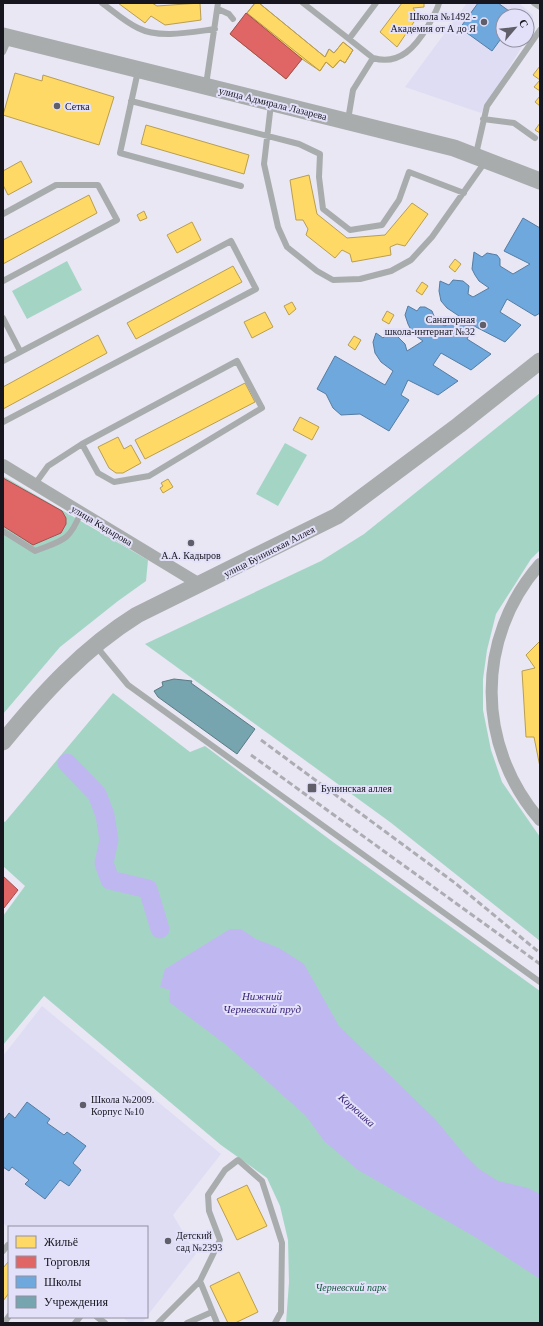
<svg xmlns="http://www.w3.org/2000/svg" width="543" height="1326" font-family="Georgia,serif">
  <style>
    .built { fill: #dfddf4 }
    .green { fill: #a4d5c4 }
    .water { fill: #bfb7ef }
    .homes { fill: #ffd966; stroke: #b99e51 }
    .shops { fill: #e06666; stroke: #a44e51 }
    .schools { fill: #6fa8dc; stroke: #557ca3 }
    .public { fill: #76a5af; stroke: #5a7a84 }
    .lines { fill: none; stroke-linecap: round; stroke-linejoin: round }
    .river { stroke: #bfb7ef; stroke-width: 19 }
    .lane { stroke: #a9acac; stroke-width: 6 }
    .street { stroke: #a9acac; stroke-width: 12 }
    .secondary { stroke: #a8acad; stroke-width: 17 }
    .rail { stroke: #acadb2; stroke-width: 3; stroke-dasharray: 6 3; stroke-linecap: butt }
    .poi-dot { fill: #605f69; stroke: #e3e1f9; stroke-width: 1.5 }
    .labels { text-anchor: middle; stroke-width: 4; stroke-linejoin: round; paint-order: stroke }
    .poi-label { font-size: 10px; fill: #17161f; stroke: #e3e1f9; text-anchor: start }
    .street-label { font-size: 10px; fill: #17161f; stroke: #e3e1f9 }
    .park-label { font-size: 10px; font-style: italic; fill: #0f573c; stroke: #e3e1f9 }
    .water-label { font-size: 11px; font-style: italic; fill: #3a2277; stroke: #e3e1f9 }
  </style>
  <rect width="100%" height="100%" fill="#e8e7f3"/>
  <!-- built -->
  <path class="built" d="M467,3H519L533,15L532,29L527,38V16H503V40H526L481,113L405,87Z
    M42,1006L221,1154L173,1215L196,1254L147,1316V1227L9,1228L3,1223V1056Z
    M122,1317H147L142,1323H130Z"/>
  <!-- green -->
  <path class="green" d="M67,261L82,290L27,319L12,291Z
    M540,393V550L531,559L496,614L487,650L483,679V710L491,750L502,782L540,837V941L390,822L145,644L321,561L364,534Z
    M285,443L307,455L278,506L256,494Z
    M3,476L148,560L146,581L118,601L60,647L3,714Z
    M113,693L190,752L205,746L333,842L540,991V1323H286L289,1282L288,1240L280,1206L267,1178L221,1145L44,996L3,1045V916L25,886L3,866V821L5,822Z"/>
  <!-- water -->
  <path class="water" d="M230,929H241L256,939L279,948L304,964L339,1026L435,1119L464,1154L479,1169L498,1181L528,1188L540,1194V1279L475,1237L358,1170L324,1141L306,1116L225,1044L169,1002L170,990L160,987L165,969Z"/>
  <!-- homes -->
  <path class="homes" d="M118,3H152L157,6L200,3L201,20L165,25L151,16L145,23Z
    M255,3H259L325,57L329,49L334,53L343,42L353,50L345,63L340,60L333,68L326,62L320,71L247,13Z
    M255,3H259L325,57L329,49L334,53L343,42L353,50L345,63L340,60L333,68L326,62L320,71L302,59L286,79L230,34Z
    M402,3H424V7L413,8L418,16L397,47L380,32Z
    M540,66V91L534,87L540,80L533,75Z
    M15,73L42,81L43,75L114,97L99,145L3,115Z
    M540,96V106L535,102Z
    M540,123V133L535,130Z
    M146,125L249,155L244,174L141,144Z
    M21,161L32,182L8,195L3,185V171Z
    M309,175L317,214L347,238L385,235L412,203L428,214L405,246L397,244L390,247L391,255L352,262L350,254L342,250L335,258L306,235L308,229L303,220H296L290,180Z
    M89,195L97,213L3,264V240Z
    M144,211L147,218L140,221L137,215Z
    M192,222L201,240L177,253L167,235Z
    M455,259L461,264L455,272L449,267Z
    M233,266L242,282L136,339L127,323Z
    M422,282L428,286L422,295L416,291Z
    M292,302L296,309L289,315L284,306Z
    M387,311L394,315L389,324L382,320Z
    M265,312L273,327L252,338L244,322Z
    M98,335L107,353L3,409V387Z
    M354,336L361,340L355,350L348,345Z
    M245,383L255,402L145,459L135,440Z
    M300,417L319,427L312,440L293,430Z
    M118,437L124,449L131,445L141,463L123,473H116L109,468L98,447Z
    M168,479L173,487L163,493L160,488L163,486L161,483Z
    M540,641V767L534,737H526L522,671L535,668L526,655Z
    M247,1185L267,1226L237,1240L217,1199Z
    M9,1261V1293L3,1301V1268Z
    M239,1272L258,1312L235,1323H228L210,1286Z"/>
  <!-- shops -->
  <path class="shops" d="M246,13L302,59L286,79L230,34Z
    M3,478L62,511L66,518V524L61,533L33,545L3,526Z
    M3,876L18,890L4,908L3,907Z"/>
  <!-- schools -->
  <path class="schools" d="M478,3H498L516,16H503V36L492,51L460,28Z
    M523,218L540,228V313L535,316L507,299L500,312L521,325L505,342L474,326L467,339L491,354L471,370L441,353L433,365L458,381L438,395L408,380L401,395L409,400L389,431L360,414L341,415L333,408L326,394L317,389L335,356L385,385L393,371L381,362L375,353L373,342L376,333L383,338L387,334L394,333L405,344L407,351L423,341L413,334L408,324L405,315L408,306L417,311L420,307H425L432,311L436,321L445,326L459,316L447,308L441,301L439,291L440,281L449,285L453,280L463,281L469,286L468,294L473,297L489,288L479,281L475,275L472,269L474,252L482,257L487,253L497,255L500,259V266L513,274L530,264L504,251Z
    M27,1102L50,1119L47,1123L64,1135L67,1132L86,1146L73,1163L81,1170L69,1186L60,1180L45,1199L25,1184L29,1180L12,1167L9,1171L3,1167V1121L9,1113L15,1118Z"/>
  <!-- public -->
  <path class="public" d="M174,679L192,681L191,683L255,729L237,754L158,697L154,691L163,686L162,682Z"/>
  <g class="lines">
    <!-- river -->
    <path class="river" d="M67,763L97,794L105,815L109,840L104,863L110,880L148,889L160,929"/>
    <!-- lane -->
    <path class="lane" d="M102,3C113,11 125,22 138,28C159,39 192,32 215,29
      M303,3L349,39L376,3
      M534,3L540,7
      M218,9L229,14L233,19
      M349,39L373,58
      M3,52L9,39
      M138,71L120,153L241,186
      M206,85L218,3
      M131,101L299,144L320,154L319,177L323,209L350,230L382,225L399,200L409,172L464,193
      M271,104L264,164L278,227L287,247L317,271L333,280L360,279L391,271L411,260L432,237L485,162
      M483,119L514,123L535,138
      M348,120L353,90L373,58C400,66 416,46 428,26C432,18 437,11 439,3
      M476,154L487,106L540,30
      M3,214L56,185H98L117,220L3,281
      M3,318L20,351
      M3,361L231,241L256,289L3,422
      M35,484L48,466L82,444L237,361L262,408L149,476L114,482L98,473L82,444
      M3,531L35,551C63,540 69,542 81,512
      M96,646L128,685L540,982
      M3,1251L8,1245L9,1246
      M200,1281L217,1323
      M97,1317L105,1323
      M4,1323L9,1316
      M75,1323L80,1317
      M158,1323L200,1281L220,1240L209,1211L208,1195L225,1170L238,1160L262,1181L282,1243L281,1312L275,1323
      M187,1323L212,1312"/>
    <!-- street -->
    <path class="street" d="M3,465L201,585
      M540,564C475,638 476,746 540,820"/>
    <!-- secondary -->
    <path class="secondary" d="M3,36L454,148L540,181
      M3,742C42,694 84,648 137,615L337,516L459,425L540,361"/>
    <!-- rail -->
    <path class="rail" d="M261,740L455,883L540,953
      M251,755L540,964"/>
  </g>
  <!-- markers -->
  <g class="poi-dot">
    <circle cx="484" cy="22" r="4"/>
    <circle cx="57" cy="106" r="4"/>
    <circle cx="483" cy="325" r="4"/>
    <circle cx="191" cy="543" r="4"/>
    <rect x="307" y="783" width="10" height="10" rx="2"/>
    <circle cx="83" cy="1105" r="4"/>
    <circle cx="168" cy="1241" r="4"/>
  </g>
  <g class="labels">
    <!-- poi labels -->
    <g class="poi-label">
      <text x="476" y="20" text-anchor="end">Школа №1492 -<tspan x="476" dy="12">Академия от А до Я</tspan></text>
      <text x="65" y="110">Сетка</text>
      <text x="475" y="323" text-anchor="end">Санаторная<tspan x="475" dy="12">школа-интернат №32</tspan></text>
      <text x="191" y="559" text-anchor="middle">А.А. Кадыров</text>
      <text x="321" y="792">Бунинская аллея</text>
      <text x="91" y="1103">Школа №2009.<tspan x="91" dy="12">Корпус №10</tspan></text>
      <text x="176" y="1239">Детский<tspan x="176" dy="12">сад №2393</tspan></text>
    </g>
    <!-- street labels -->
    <g class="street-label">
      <text transform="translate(273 103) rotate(14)" y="4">улица Адмирала Лазарева</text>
      <text transform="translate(102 525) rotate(31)" y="4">улица Кадырова</text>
      <text transform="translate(269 551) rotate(-27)" y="4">улица Бунинская Аллея</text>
    </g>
    <!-- park labels -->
    <g class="park-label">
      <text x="351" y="1291">Черневский парк</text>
    </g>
    <!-- water labels -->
    <g class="water-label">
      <text x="262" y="1000">Нижний<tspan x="262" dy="13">Черневский пруд</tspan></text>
      <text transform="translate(357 1110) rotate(42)" y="4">Корюшка</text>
    </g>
  </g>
  <!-- border -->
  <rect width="543" height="1326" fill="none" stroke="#17161f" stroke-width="8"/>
  <!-- legend -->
  <rect x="8" y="1226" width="140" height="92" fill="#e3e1f9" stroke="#9190a2"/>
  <rect x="16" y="1236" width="20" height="12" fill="#ffd966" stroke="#9190a2"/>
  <text x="44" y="1246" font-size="12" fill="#17161f">Жильё</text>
  <rect x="16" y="1256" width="20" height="12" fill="#e06666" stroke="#9190a2"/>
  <text x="44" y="1266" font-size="12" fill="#17161f">Торговля</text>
  <rect x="16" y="1276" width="20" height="12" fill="#6fa8dc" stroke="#9190a2"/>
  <text x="44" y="1286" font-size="12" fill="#17161f">Школы</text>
  <rect x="16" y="1296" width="20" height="12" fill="#76a5af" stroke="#9190a2"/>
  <text x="44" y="1306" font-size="12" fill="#17161f">Учреждения</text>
  <!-- north arrow -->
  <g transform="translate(515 28) rotate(62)"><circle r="19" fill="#e3e1f9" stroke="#9190a2"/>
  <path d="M0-3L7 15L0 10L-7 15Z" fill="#605f69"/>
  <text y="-6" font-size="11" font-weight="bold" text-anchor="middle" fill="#17161f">С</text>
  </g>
</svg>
